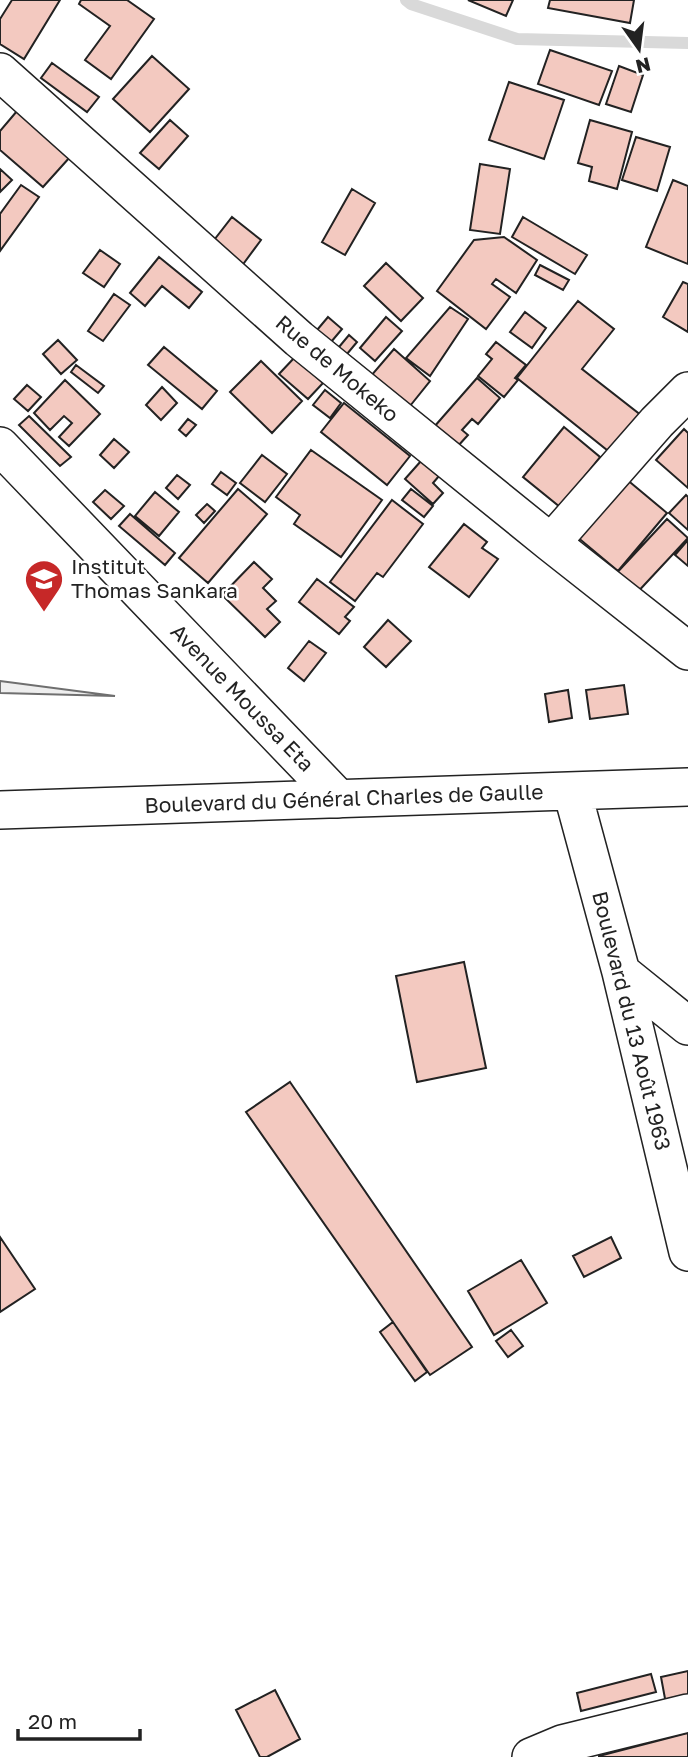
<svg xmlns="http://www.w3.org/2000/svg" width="688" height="1757" font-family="'Golos Text',sans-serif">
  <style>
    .green { fill: #eee; stroke: #6f6f6f; stroke-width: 2 }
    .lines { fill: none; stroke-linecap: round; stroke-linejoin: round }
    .stream { stroke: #d9d9d9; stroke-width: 12 }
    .building { fill: #f3c9c0; stroke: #222; stroke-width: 2 }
    .minor-casing { stroke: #222; stroke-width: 40 }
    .minor { stroke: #fff; stroke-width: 37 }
    .labels { text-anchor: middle; stroke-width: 5; stroke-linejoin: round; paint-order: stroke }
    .street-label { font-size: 21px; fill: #222; stroke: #fff }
    .poi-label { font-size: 21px; fill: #222; stroke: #fff; text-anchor: start }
  </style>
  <rect width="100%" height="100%" fill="#fff"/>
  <!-- green -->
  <path class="green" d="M0,681L115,696L0,693Z"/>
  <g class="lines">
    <!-- stream -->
    <path class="stream" d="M406,0L411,4L517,39L688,43"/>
  </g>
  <!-- building -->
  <path class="building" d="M12,0H60L24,59L0,44V19Z
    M81,0H127L154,19L111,79L85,60L110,26L79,4Z
    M468,0H513L506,16Z
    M550,0H634L630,23L548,8Z
    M550,50L612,71L599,105L538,84Z
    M152,56L189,89L150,132L113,99Z
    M52,63L99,97L87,112L41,78Z
    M619,66L643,75L631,112L606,104Z
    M509,82L564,100L544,159L489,140Z
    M17,111L70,157L43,187L0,150V131Z
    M170,120L188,136L159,169L140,153Z
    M590,120L632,132L617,189L589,181L592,167L578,163Z
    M636,137L670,147L657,191L622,180Z
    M480,164L510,169L500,234L470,230Z
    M0,169L12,180L0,192Z
    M673,180L688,186V264L646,247Z
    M21,185L39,197L0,251V214Z
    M352,189L375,203L345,255L322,242Z
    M232,217L261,240L241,267L211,244Z
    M523,217L587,255L575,274L512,237Z
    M504,237L537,260L516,293L496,279L492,284L510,297L486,329L437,291L474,240Z
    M100,250L120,264L104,287L83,273Z
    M159,257L202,292L189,308L162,286L145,306L130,293Z
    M386,263L423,298L401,321L364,286Z
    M540,265L569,280L563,290L535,275Z
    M683,282L688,284V332L663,317Z
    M114,294L130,305L103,341L88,331Z
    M578,301L614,329L582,369L642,416L612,454L517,378Z
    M450,307L468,319L430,376L406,358Z
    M525,312L546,328L532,348L510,332Z
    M328,317L342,329L326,348L312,336Z
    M386,317L402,331L375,361L360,348Z
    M349,335L357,342L342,360L334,353Z
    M58,340L77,360L61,374L43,354Z
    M496,342L526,365L515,378L518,380L504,397L478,376L492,359L486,354Z
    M164,347L217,391L202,409L148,365Z
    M394,349L430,381L410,406L370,377Z
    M295,357L323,383L308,399L279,374Z
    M261,361L302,401L272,433L230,392Z
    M76,365L104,386L98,393L71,372Z
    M477,378L500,398L478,424L472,419L462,430L468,435L457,447L434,427Z
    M65,380L100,414L69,446L59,437L72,423L64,416L50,430L34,413Z
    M27,385L41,397L28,411L14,399Z
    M162,387L177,403L161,420L146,405Z
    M325,390L341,403L330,418L313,405Z
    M344,403L410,456L387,485L321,432Z
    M29,416L71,457L60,466L19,425Z
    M188,419L196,425L186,436L179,430Z
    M564,427L600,457L560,507L523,477Z
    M684,429L688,433V488L656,460Z
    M114,439L129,452L114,468L100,455Z
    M311,450L382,500L341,557L294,524L300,515L276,497Z
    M262,455L287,474L265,502L240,483Z
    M421,461L439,476L433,483L443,493L433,504L405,479Z
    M221,472L236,483L227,495L212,484Z
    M177,475L190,485L178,499L166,488Z
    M625,478L667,513L618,571L576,536Z
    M238,489L267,514L208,583L179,558Z
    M411,489L433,506L424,517L402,500Z
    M105,490L124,506L111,519L93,502Z
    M155,492L179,512L159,536L135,516Z
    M686,495L688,497V530L669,513Z
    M392,500L423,524L383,577L377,573L355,601L330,582Z
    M207,504L215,511L204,523L196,515Z
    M130,514L175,553L165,565L119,526Z
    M667,519L688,538L633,597L612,578Z
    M464,524L487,542L482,548L498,559L469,597L429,567Z
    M688,540V566L675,555Z
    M254,562L272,579L263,588L276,601L267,609L280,622L265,637L222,595Z
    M317,579L354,607L345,617L350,621L339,634L299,602Z
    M388,620L411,641L386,667L364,647Z
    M309,641L326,653L304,681L288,668Z
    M624,685L628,714L590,719L586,690Z
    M568,690L572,718L549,722L545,694Z
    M464,962L486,1068L417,1082L396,976Z
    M290,1082L472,1347L430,1375L246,1112Z
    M0,1237L35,1289L0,1312Z
    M611,1237L621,1258L584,1277L573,1256Z
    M521,1260L547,1303L494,1335L468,1291Z
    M393,1322L427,1372L415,1381L380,1332Z
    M511,1330L523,1346L508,1357L496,1341Z
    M688,1671V1700L666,1704L661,1677Z
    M651,1674L656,1692L581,1711L577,1693Z
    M275,1690L300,1739L267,1757H260L236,1710Z
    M688,1733V1757H599V1756Z"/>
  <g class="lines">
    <!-- minor casing -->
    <g class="minor-casing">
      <path id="minor" d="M0,72L299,339L551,543L688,651
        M0,446L339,799
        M551,543L657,422L688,391
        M572,791L621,972L688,1252
        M0,810L688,787
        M621,972L688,1026
        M531,1757L562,1744L688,1713"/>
    </g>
    <!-- minor -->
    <use href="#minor" class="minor"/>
  </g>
  <!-- icons -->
  <defs>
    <g id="school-pin" transform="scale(2.0125)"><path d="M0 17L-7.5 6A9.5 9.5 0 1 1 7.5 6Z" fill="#c62828" stroke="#fff"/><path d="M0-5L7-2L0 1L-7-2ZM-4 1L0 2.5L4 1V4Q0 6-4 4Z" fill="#fff"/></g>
  </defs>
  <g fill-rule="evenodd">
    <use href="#school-pin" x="44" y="579"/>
  </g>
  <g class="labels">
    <!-- street labels -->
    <g class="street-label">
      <text transform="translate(337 369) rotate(40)" y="7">Rue de Mokeko</text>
      <text transform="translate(242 698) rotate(46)" y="7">Avenue Moussa Eta</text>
      <text transform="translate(344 799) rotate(-2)" y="7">Boulevard du Général Charles de Gaulle</text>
      <text transform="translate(631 1021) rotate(76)" y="7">Boulevard du 13 Août 1963</text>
    </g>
    <!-- poi labels -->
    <g class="poi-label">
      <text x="71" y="574">Institut<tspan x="71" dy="24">Thomas Sankara</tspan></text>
    </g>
  </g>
  <!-- north arrow -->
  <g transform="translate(639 49) rotate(166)" stroke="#ffffff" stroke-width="5" paint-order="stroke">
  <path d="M0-5L12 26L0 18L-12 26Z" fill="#222222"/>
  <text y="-10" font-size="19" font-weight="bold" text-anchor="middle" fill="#222222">N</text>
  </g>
  <!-- scale -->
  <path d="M18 1729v10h122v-10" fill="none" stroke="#222222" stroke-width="3.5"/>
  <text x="28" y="1729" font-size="21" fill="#222222" stroke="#ffffff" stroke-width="5" paint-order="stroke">20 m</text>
</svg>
